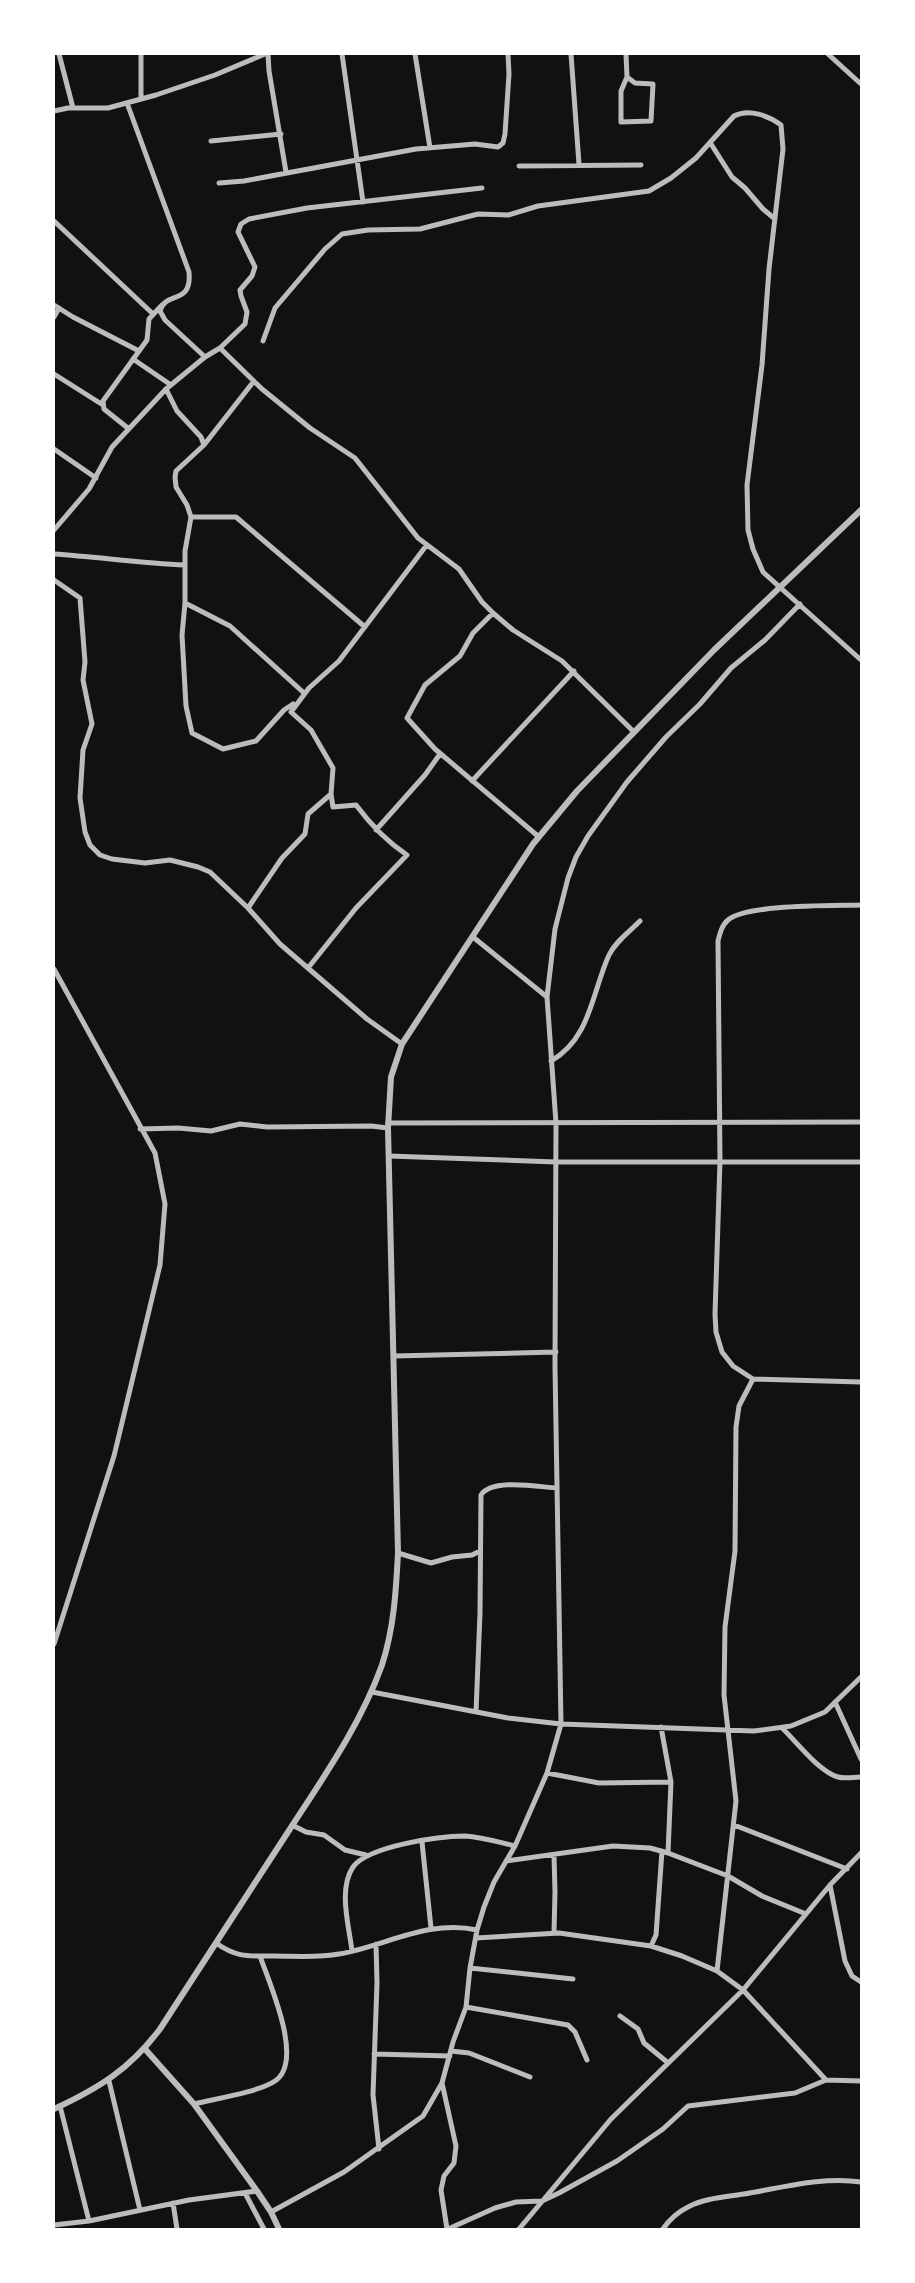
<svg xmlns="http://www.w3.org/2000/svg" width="915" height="2283" font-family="'Fira Sans Condensed',sans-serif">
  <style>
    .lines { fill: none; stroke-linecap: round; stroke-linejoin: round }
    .minor { stroke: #bcbcbc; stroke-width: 5 }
    .tertiary { stroke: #bcbcbc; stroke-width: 6 }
  </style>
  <rect width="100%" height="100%" fill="#111"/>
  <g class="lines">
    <!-- minor -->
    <path class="minor" d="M59,54L73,108
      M268,54L269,71L286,172
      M342,54L363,202
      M415,54L430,148
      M571,54L579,164
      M626,54L627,77L621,91V122L651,121L653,84L635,83L627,77
      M828,54L861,84
      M141,99V54
      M127,103L189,272C192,306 166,290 160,311L165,320L205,357
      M54,111L68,108H108L156,95L215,75L265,54
      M211,141L281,134
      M711,144L732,177L745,188L763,209L775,219
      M519,166L641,165
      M219,183L244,181L416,149L475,144L498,147L503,143L505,134L509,74L508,54
      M54,221L152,313
      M54,305L73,317L139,351
      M54,317L59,308
      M263,341L275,308L325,249L342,234L368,230L420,229L478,214L508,215L538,206L649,191L671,178L696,158L734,116C749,108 769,116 781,125L783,149L769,269L762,365L747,485L748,530L753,549L763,572L861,660
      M220,348L262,389L310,428L355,458L418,538L459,569L482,602L493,613L513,630L562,661L634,732
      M133,359L171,385
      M54,374L103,405
      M254,381L204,445L176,471L175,477L176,487L187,505L191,517L185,551V603L182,635L186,706L192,733L223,749L256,741L284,710L293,704
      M166,389L177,411L201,437L204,445
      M129,429L104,409L103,401L147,340L149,319L162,305
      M54,449L96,478
      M191,517H236L365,627
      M54,530L89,489L112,447L166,389L205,357L220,348L245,324L247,312L241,296L240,290L252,276L255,267L238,232L241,224L249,219L307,208L482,188
      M54,554C98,557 141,563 185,565
      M54,580L80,598L85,662L83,680L92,724L83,750L80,798L85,832L90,845L100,855L112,859L145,863L170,860L198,867L210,872L248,908L280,944L367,1019L402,1044
      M185,603L230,626L304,693
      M493,613L473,633L460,656L425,685L407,718L435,749L539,837
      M472,781L574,671
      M376,830L425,775L440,754
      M861,905C834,906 747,904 728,920C722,925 720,933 718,941L720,1161L715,1314L716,1332L722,1352L733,1366L753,1379L861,1382
      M248,908L282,858L305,834L308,814L331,794
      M473,937L547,997
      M308,968L356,908L407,855C386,841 371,825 356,805L333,807L331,794L333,768L311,730L291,712L309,688L339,661L426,546
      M54,969L155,1153L165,1204L160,1265L114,1456L54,1644
      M551,1061C591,1038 592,992 609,955C616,941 629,932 640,921
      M388,1123L861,1122
      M140,1129L178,1128L211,1131L240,1124L267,1127L371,1126L388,1128
      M389,1156L556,1162H861
      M394,1356L556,1352
      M398,1553L431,1563L452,1557L472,1555L480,1551
      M372,1692L508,1718L561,1724L754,1731L791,1726L825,1712L861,1677
      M835,1702L861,1759
      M476,1712L480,1613L481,1495C492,1478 539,1487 557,1488
      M661,1727L671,1782L668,1853
      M782,1728C796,1741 819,1772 838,1777C845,1779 854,1777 861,1777
      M547,1773L599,1783L671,1782
      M292,1825L306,1832L324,1835L345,1850L366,1855
      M734,1825L847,1869
      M422,1842L431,1928
      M506,1861L613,1846L650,1848L668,1853L728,1876L762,1896L806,1914
      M830,1885L845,1961L852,1976L861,1982
      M554,1933L555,1892L554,1855
      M476,1938L559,1933L651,1946L682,1956L717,1971L743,1990L826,2080
      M216,1943C237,1958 249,1956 274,1956C295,1956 318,1958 339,1954C385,1946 429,1919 477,1930
      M376,1944L377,1983L373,2095L379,2149
      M651,1946L656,1935L662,1851
      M352,1951C349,1926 338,1889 353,1867C368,1846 440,1836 465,1836C482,1837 498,1842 515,1846
      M470,1968L573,1979
      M717,1971L736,1801L724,1695L725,1627L735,1551L736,1427L739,1406L753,1379
      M466,2007L568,2025L575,2032L587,2060
      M620,2016L638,2029L644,2043L667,2062
      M451,2051L469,2053L530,2077
      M374,2054L450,2056
      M109,2081L140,2210
      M442,2083L456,2146L454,2163L444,2176L441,2190L447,2229
      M194,2104C214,2099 259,2092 275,2081C305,2061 269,1983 260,1956
      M60,2106L89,2221
      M245,2193L264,2229
      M173,2203L177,2229
      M271,2212L344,2172L423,2116L442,2083L453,2042L466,2007L470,1968L477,1930L484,1907L494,1882L515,1846L547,1773L561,1724L555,1367L556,1123L547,997L555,929L568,878L576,857L588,836L627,782L666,737L700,704L731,668L765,640L800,604
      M54,2225L89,2221L189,2200L257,2191
      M448,2229L495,2208L516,2202L542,2201L559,2193L617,2161L663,2129L688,2106L795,2093L826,2080L861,2081
      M519,2229L611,2119L743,1990L830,1885L861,1853
      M663,2229C669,2220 678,2212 688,2207C705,2198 726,2197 744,2194C781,2188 823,2176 861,2182"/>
    <!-- tertiary -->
    <path class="tertiary" d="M145,2049L194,2104L257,2191L271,2212L279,2229
      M54,2109C99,2088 130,2069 160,2029C203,1963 245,1898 288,1832C323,1778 360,1726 382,1665C394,1628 396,1591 398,1553L388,1128L391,1077L402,1044L533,844L577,791L714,650L861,510"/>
  </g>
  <!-- border -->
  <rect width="915" height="2283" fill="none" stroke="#ffffff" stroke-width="110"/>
</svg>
